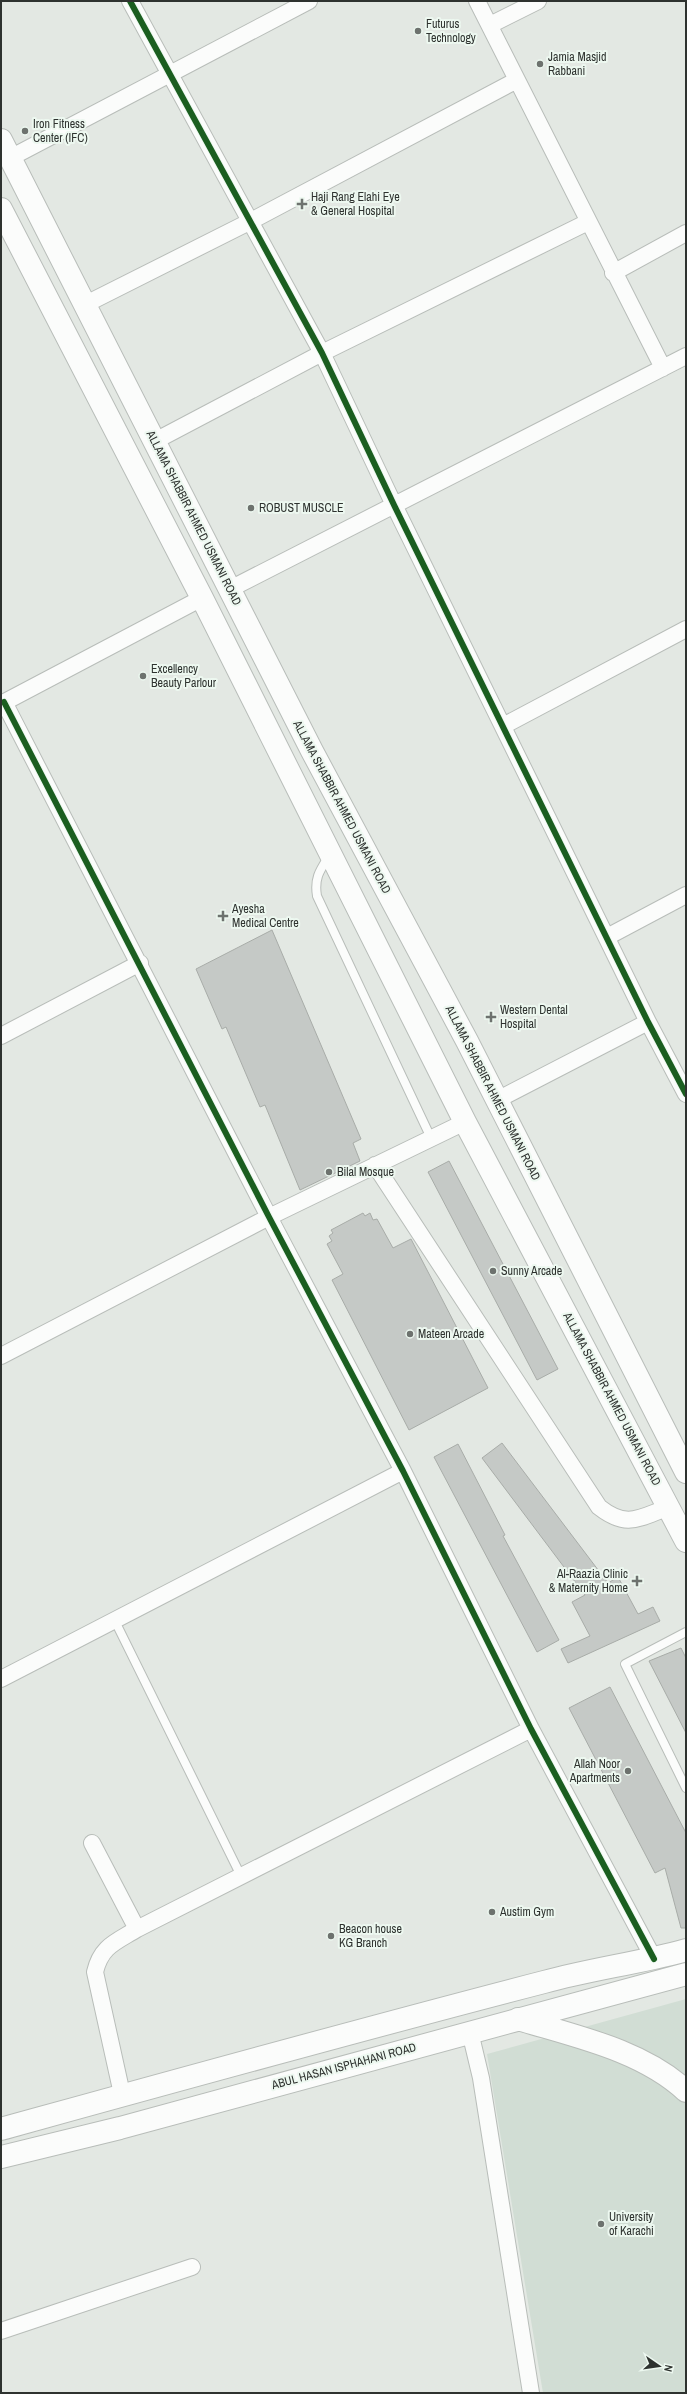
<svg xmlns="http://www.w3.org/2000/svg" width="687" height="2394" font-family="'Archivo Narrow',sans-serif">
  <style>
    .built { fill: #d1ddd4 }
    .building { fill: #c5c9c6; stroke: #a8aca8 }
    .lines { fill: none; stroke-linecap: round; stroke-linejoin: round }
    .service-casing { stroke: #b8bdb9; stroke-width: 10 }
    .minor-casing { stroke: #b8bdb9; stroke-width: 18 }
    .secondary-casing { stroke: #b8bdb9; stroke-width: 24 }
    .service { stroke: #fbfcfb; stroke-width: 8 }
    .minor { stroke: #fbfcfb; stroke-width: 16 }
    .secondary { stroke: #fbfcfb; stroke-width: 22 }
    .cycleway-casing { stroke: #edf8f0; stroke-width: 8 }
    .cycleway { stroke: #1b5e20; stroke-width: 6 }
    .poi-dot { fill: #6d726e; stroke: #edf8f0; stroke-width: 1.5 }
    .labels { text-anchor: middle; stroke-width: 4; stroke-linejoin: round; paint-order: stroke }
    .poi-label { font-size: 12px; fill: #2e322f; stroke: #edf8f0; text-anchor: start }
    .street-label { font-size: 12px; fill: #2e322f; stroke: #edf8f0 }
  </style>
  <rect width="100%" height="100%" fill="#e3e8e3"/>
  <!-- built -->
  <path class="built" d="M686,1999V2393H543L487,2054Z"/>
  <!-- building -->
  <path class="building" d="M272,930L361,1139L353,1143L360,1161L300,1190L265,1105L260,1107L226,1027L222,1029L196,969Z
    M449,1161L558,1369L537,1380L428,1172Z
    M363,1213L365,1216L370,1213L373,1220L377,1219L393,1248L411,1239L488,1388L409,1430L332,1280L343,1274L327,1244L332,1241L329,1236L333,1233L331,1230Z
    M502,1443L608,1583L618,1577L638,1614L653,1607L660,1621L568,1663L561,1649L590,1636L572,1602L585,1595L482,1458Z
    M458,1444L505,1535L503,1536L559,1640L537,1652L434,1457Z
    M681,1648L686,1658V1733L649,1661Z
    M610,1687L686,1833V1928H681L665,1868L655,1873L569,1708Z"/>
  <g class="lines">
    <!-- service casing -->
    <g class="service-casing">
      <path id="service" d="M329,856C320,870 314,878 317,896L431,1138
        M114,1619L241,1876
        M686,1632L625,1664L686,1788"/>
    </g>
    <!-- minor casing -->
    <g class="minor-casing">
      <path id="minor" d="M130,1L322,353L394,505L648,1022L686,1094
        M477,1L663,368
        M490,25L538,1
        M10,158L309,1
        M613,273L686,233
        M84,305L251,221L517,80
        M155,441L322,353L588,222
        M230,589L686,356
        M4,702L269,1217L403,1471L531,1729L654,1959
        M1,704L202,598
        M503,726L686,629
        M607,937L686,895
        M1,1036L140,963
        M497,1100L648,1022
        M375,1165L599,1507C627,1529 639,1518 669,1507
        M1,1356L269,1217L465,1122
        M1,1679L403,1471
        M92,1843L137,1929
        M470,2032L481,2078L531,2393
        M122,2094L95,1972C101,1946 116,1942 137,1929L531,1729
        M1,2331L192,2267"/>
    </g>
    <!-- secondary casing -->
    <g class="secondary-casing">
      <path id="secondary" d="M1,140L312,751L467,1041L686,1472
        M1,209L202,598L465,1122L686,1541
        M518,2019C574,2036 642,2050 686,2091
        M1,2129C182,2079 362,2029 544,1982C591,1969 639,1963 686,1950
        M1,2157L120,2128L686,1974"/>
    </g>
    <!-- service -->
    <use href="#service" class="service"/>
    <!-- minor -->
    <use href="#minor" class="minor"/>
    <!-- secondary -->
    <use href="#secondary" class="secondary"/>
    <!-- cycleway casing -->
    <g class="cycleway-casing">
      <path id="cycleway" d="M130,1L322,353L394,505L648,1022L686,1094
        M4,702L269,1217L403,1471L531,1729L654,1959"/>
    </g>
    <!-- cycleway -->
    <use href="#cycleway" class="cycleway"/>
  </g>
  <!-- markers -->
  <g class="poi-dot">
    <circle cx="418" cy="31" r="4"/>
    <circle cx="540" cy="64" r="4"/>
    <circle cx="25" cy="131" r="4"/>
    <path d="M300 198h4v4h4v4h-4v4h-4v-4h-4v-4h4z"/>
    <circle cx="251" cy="508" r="4"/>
    <circle cx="143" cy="676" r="4"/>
    <path d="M221 910h4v4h4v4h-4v4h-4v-4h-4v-4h4z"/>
    <path d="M489 1011h4v4h4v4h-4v4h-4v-4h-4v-4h4z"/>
    <circle cx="329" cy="1172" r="4"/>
    <circle cx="493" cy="1271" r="4"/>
    <circle cx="410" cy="1334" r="4"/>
    <path d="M635 1575h4v4h4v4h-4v4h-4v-4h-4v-4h4z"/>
    <circle cx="628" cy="1771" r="4"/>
    <circle cx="492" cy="1912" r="4"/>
    <circle cx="331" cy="1936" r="4"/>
    <circle cx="601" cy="2224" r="4"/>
  </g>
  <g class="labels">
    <!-- poi labels -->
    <g class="poi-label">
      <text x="426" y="28">Futurus<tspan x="426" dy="14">Technology</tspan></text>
      <text x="548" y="61">Jamia Masjid<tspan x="548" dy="14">Rabbani</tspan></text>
      <text x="33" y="128">Iron Fitness<tspan x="33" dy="14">Center (IFC)</tspan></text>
      <text x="311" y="201">Haji Rang Elahi Eye<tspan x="311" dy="14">&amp; General Hospital</tspan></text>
      <text x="259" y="512">ROBUST MUSCLE</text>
      <text x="151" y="673">Excellency<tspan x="151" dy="14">Beauty Parlour</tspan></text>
      <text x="232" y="913">Ayesha<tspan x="232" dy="14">Medical Centre</tspan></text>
      <text x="500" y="1014">Western Dental<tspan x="500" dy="14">Hospital</tspan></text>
      <text x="337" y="1176">Bilal Mosque</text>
      <text x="501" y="1275">Sunny Arcade</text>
      <text x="418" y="1338">Mateen Arcade</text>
      <text x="628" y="1578" text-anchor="end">Al-Raazia Clinic<tspan x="628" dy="14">&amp; Maternity Home</tspan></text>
      <text x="620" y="1768" text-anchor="end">Allah Noor<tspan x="620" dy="14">Apartments</tspan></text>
      <text x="500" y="1916">Austim Gym</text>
      <text x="339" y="1933">Beacon house<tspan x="339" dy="14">KG Branch</tspan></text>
      <text x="609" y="2221">University<tspan x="609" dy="14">of Karachi</tspan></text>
    </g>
    <!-- street labels -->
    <g class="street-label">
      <text transform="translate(194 518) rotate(63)" y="4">ALLAMA SHABBIR AHMED USMANI ROAD</text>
      <text transform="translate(342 807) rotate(62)" y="4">ALLAMA SHABBIR AHMED USMANI ROAD</text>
      <text transform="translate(493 1093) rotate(63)" y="4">ALLAMA SHABBIR AHMED USMANI ROAD</text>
      <text transform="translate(612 1399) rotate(62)" y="4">ALLAMA SHABBIR AHMED USMANI ROAD</text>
      <text transform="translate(344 2066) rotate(-15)" y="4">ABUL HASAN ISPHAHANI ROAD</text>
    </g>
  </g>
  <!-- border -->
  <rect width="687" height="2394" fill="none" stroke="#2e322f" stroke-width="4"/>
  <!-- north arrow -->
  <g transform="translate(659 2366) rotate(103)" stroke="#edf8f0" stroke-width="3" paint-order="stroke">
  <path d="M0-3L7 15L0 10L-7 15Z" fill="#2e322f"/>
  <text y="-6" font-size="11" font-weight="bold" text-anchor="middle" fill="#2e322f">N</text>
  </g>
</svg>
